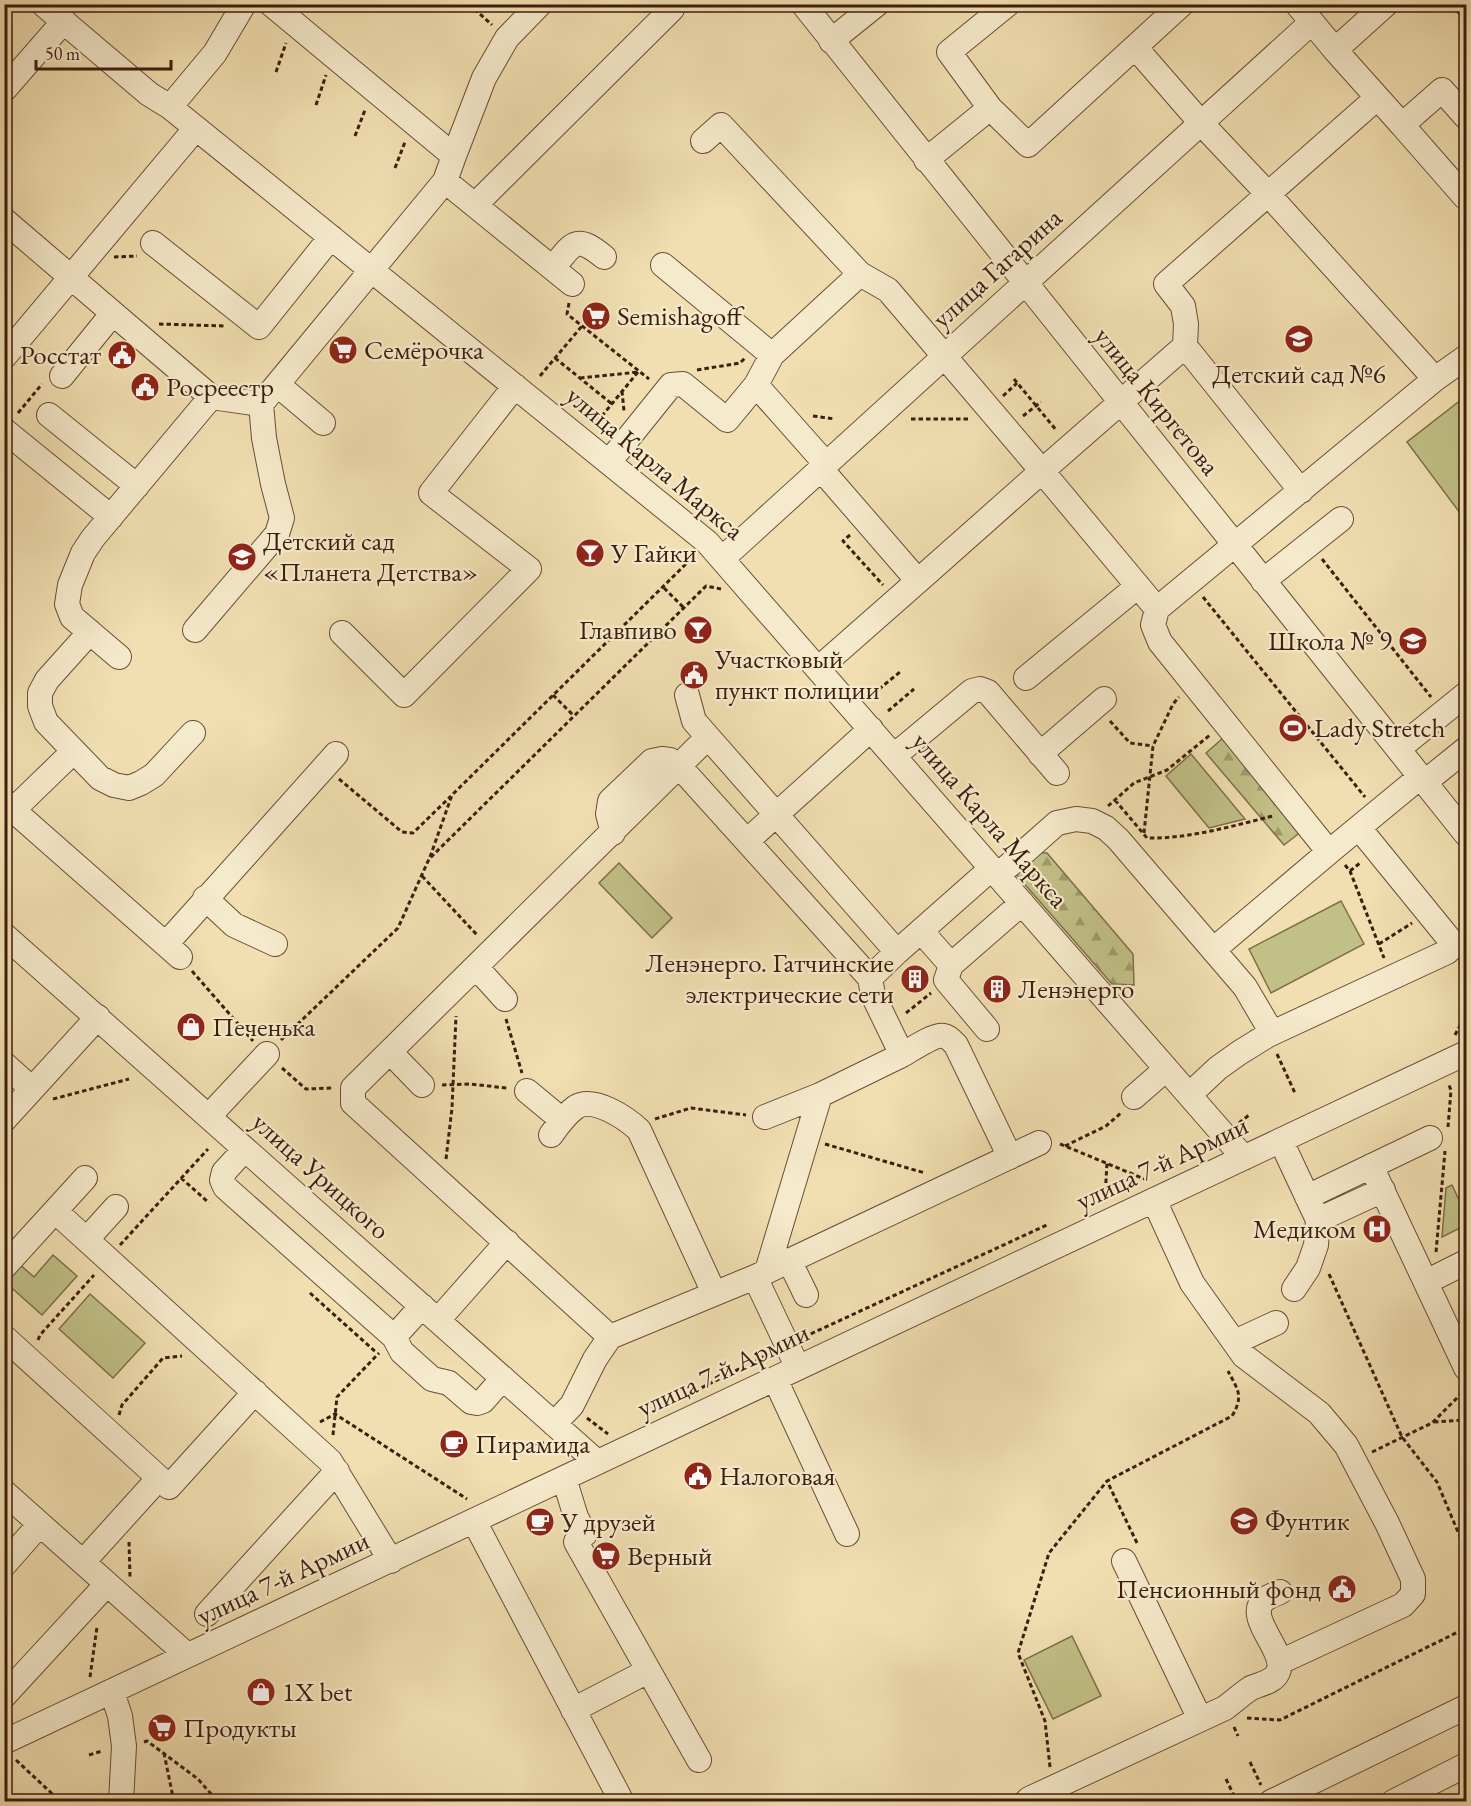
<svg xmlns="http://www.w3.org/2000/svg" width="1471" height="1806" font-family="'EB Garamond',serif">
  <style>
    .forest { fill: url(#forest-firs); stroke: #7e6e4a; stroke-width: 1.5 }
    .green { fill: #c1c087; stroke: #7e6e4a; stroke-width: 1.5 }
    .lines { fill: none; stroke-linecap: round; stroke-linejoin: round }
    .minor-casing { stroke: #694e37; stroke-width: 26 }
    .path { stroke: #3c1d0e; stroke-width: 3; stroke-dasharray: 4.5 3; stroke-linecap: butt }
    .minor { stroke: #f6eacc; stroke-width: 24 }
    .labels { text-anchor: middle; stroke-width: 4.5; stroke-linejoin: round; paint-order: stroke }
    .street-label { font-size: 27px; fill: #3c1d0e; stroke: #f6eacc }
    .poi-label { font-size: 27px; fill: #3c1d0e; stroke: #f6eacc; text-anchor: start }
  </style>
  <defs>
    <pattern id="forest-firs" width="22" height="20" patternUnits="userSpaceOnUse" patternTransform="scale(1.5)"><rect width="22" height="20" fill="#c1c087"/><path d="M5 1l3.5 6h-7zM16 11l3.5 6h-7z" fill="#9e9b6d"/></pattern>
  </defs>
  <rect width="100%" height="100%" fill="#f1dfb1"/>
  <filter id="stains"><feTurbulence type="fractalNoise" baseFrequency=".00333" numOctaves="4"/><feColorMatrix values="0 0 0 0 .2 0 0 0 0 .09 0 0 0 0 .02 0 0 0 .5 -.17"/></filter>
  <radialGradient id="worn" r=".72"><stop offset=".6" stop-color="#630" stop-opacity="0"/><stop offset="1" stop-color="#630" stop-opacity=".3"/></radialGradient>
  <!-- forest -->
  <path class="forest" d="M1223,738L1302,831L1284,845L1206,753Z
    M1030,852L1047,853L1133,954L1134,985L1112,984L1013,871Z"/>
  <!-- green -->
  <path class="green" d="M1466,396V521L1407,442Z
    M1191,754L1245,819L1209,828L1166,776Z
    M619,863L672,918L652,938L599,883Z
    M1341,901L1364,944L1271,993L1249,949Z
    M1452,1185L1466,1215V1225L1442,1237L1446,1188Z
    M53,1255L77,1276L42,1315L5,1282V1277L18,1263L34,1277Z
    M90,1294L145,1343L113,1378L59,1329Z
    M1072,1636L1101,1696L1053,1719L1024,1660Z"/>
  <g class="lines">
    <!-- minor casing -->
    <g class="minor-casing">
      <path id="minor" d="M43,4L149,94L170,107L707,542L1244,1158
        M803,4L1466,834
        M1008,4L949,52L990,108L1028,145L1182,4
        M1297,4L1335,50L1386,4
        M831,41L877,4
        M1135,47L1201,123L1268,194L1435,379L1466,357
        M1335,50L1402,125L1442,90L1466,117
        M4,90L64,21
        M170,107L215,53L244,4
        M1402,125L1465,197L1466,196
        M703,141L721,125L860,274L888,290L1042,471L1185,346L1186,324L1183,306L1166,284L1377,98
        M454,156L484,78L507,38L540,4
        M926,160L990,108
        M445,181L572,284
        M475,205L672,9V4
        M4,220L211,397L261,404
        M153,243L259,327L331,237
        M663,265L772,355
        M553,268C573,243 576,234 604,257
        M1185,346L1301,491
        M4,357L196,128
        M62,376L113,313
        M278,385L323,423
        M756,385L826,464
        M49,415L137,486
        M4,430L111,517
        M609,462L671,385L683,384L727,420L756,385L772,355L860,274
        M821,469L918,581L1042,471L1157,609L1435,379
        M723,558L1312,22
        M1263,581L1341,519
        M1157,609L1153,625L1160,642L1329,852L1420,777
        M195,630L277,534L282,518L273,484L264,438L261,404L445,181L454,156L271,4
        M90,632L47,680L40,693V706L46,722L100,778L114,785L129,788L141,783L154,775L193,733
        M342,633L404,695L529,569L431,493L515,386
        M119,657L72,617L67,604L70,585L83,553L93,538L211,397
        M818,669L918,581
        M1026,678L1138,586
        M687,695L694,721L897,952L992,868
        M708,737L353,1088V1103L610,1337L755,1277L1039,1143
        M1398,749L1466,694
        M1040,754L1104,699
        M894,756L972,691L980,689L988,692L1057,773
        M1425,782L1466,749
        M4,801L13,810L180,957
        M13,810L74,751
        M613,833L608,814L610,801L652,761L662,759L670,760L679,766L870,978L897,952
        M747,841L871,729
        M998,875L1057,823L1076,819L1092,821L1106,828L1118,839L1245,987L1272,1033
        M205,898L234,925L275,944
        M921,931L951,965L1022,903
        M4,935L597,1462
        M166,944L336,754
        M1213,950L1329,852
        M951,965L946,980L987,1029
        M476,967L505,999
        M390,1052L422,1085
        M902,1055C911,1050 934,1034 944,1036C949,1037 952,1041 956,1045L1010,1157
        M4,1064L32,1089
        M527,1091L562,1120
        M1189,1095L1218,1068L1239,1053L1268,1035L1447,952L1452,947L1451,941L1359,828
        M1134,1097L1166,1069
        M209,1116L267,1054
        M765,1117L820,1095L902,1055L873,995L870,978
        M4,1120L98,1017
        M551,1135C558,1125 566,1114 576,1107C594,1096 626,1118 639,1130L714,1293
        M1281,1141L1318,1220L1316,1245L1308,1268L1294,1289
        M245,1149L224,1172L222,1180L225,1187L394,1337L402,1352L432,1379L449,1383L471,1402L477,1403L483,1401L503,1378
        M1371,1166L1466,1368
        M1307,1197L1430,1138
        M1154,1200L1192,1283L1244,1356L1319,1413L1346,1445L1387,1523L1413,1579V1594L1403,1605L1280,1662
        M55,1211L330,1461L391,1561
        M1318,1220L1383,1190
        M87,1239L116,1207
        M789,1260L806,1295
        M4,1267L85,1178
        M767,1271L820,1095
        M755,1277L798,1368
        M1426,1282L1466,1262
        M438,1320L507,1242
        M4,1337L169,1487L255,1392
        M394,1337L422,1306
        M1235,1342L1276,1323
        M775,1379L847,1534
        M554,1424L572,1405L595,1359L610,1337
        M564,1478L576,1517L585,1534
        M4,1492L187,1655
        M474,1521L621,1800
        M576,1542L699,1760
        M1124,1561L1200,1719
        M83,1562L159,1478
        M4,1565L40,1524
        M207,1614L337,1471
        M112,1692L120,1716L124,1746L121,1802
        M4,1696L107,1584
        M573,1710L648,1671
        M4,1742L1466,1053
        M1026,1802L1029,1799L1225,1708C1234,1701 1242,1694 1251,1688C1260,1684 1274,1682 1278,1672C1288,1652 1244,1618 1264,1600C1268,1597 1275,1594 1280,1592
        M1271,1802L1466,1707
        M1393,1802L1466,1765"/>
    </g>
    <!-- path -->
    <path class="path" d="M469,4L492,25
      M1452,4L1466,22
      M276,72L286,43
      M316,105L326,75
      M355,136L365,110
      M395,168L405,142
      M114,257L137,256
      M569,303L567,314L649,379
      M159,324L224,326
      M555,358L612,404
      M697,370L740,363L745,358
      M540,376L582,326
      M580,378L638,372
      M1014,379L1057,431
      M622,391L624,411
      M1003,396L1017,383
      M18,413L42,384
      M813,416L835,419
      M1023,416L1041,402
      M911,419H969
      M597,422L638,372
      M850,535L843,541L883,585
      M1322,559L1431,697
      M664,588L684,608
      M1203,597L1365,797
      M873,694L900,672
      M553,695L574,716
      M888,711L914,689
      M1110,721L1130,743L1153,746
      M339,779L402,832L413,833L451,796
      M1115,800L1147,838C1189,839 1232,826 1273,816
      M1108,806L1134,783L1167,770L1210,735
      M1144,833L1153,746L1173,704L1179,697
      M430,857L452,795L693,557
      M1345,865L1350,871L1384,958
      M1350,871L1360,863
      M422,876L478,936
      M1379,944L1412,923
      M192,971L253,1041
      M906,1013L931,993
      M506,1019L522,1073
      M1455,1035L1466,1014
      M281,1040L398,928L429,859L706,586L721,589
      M1277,1054L1295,1093
      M282,1068L306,1089L334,1088
      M442,1085L469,1084L507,1088
      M53,1099L129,1079
      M655,1119L691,1108L746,1115
      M1239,1123L1249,1115
      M1448,1127L1451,1090L1448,1083
      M825,1144L925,1173
      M1060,1144L1147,1180
      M1065,1146L1106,1126L1122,1112
      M446,1159L452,1108L456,1016
      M181,1178L209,1203
      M1105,1198L1107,1163
      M120,1245L208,1149
      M1436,1252L1445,1151
      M1329,1274L1402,1437L1437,1482L1466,1551
      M310,1293L377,1353
      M804,1337L1049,1224
      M38,1340L40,1335L94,1275
      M675,1401L769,1354
      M119,1415L122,1405L163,1358L182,1356
      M587,1418L608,1434
      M320,1422L335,1414L467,1499
      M1434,1422L1466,1420
      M333,1435L337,1397L379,1353
      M534,1444L544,1443
      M1372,1452L1432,1423L1466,1389
      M129,1542L130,1577
      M1137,1543L1107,1481L1232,1416C1244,1396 1238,1390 1228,1371
      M90,1677L97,1627
      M1247,1718L1280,1720L1466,1628
      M1234,1727L1238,1736
      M144,1742L147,1741L198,1779L218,1802
      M164,1753L174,1802
      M89,1755L102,1751
      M16,1760L61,1802
      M1250,1762L1261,1785
      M1050,1767L1045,1721L1018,1653L1049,1553L1107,1481
      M1226,1779L1237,1802
      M1187,1797L1190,1802"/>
    <!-- minor -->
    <use href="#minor" class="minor"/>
  </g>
  <!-- icons -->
  <defs>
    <g id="supermarket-disc" transform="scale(1.5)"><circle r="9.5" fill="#8f2418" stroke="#f6eacc"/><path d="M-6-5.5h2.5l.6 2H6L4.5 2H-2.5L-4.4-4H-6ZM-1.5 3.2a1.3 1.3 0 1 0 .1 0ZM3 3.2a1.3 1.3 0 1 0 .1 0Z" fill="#fff"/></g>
    <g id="school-disc" transform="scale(1.5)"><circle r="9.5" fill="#8f2418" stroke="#f6eacc"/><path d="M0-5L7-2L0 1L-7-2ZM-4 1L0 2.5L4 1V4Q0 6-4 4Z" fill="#fff"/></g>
    <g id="civic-disc" transform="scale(1.5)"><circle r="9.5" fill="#8f2418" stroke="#f6eacc"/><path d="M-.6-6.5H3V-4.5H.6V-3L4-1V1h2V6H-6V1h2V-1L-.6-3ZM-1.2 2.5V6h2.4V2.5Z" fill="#fff"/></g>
    <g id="bar-disc" transform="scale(1.5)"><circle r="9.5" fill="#8f2418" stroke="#f6eacc"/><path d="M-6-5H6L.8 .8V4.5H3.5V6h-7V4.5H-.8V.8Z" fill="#fff"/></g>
    <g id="stadium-disc" transform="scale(1.5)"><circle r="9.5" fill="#8f2418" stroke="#f6eacc"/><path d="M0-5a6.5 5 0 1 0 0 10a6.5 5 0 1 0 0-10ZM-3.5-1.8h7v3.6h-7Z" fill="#fff"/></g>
    <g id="building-disc" transform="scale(1.5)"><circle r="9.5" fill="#8f2418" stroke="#f6eacc"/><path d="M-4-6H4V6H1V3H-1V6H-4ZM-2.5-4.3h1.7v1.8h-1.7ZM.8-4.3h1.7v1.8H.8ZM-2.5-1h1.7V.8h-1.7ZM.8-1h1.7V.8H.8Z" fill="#fff"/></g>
    <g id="shop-disc" transform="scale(1.5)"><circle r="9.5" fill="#8f2418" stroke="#f6eacc"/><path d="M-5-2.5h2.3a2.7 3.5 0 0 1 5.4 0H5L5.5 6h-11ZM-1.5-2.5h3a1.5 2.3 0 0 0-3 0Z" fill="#fff"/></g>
    <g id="hospital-disc" transform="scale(1.5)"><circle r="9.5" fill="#8f2418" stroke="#f6eacc"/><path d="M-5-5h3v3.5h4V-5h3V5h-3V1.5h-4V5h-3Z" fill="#fff"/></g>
    <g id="cafe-disc" transform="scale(1.5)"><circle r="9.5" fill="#8f2418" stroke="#f6eacc"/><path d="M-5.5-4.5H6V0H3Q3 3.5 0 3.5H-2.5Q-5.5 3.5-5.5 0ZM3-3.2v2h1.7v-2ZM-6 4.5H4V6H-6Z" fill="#fff"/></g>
  </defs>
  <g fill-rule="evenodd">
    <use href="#supermarket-disc" x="596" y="316"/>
    <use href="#school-disc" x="1299" y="339"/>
    <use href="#supermarket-disc" x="343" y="350"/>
    <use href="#civic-disc" x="122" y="355"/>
    <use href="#civic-disc" x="145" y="387"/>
    <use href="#bar-disc" x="590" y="553"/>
    <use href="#school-disc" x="242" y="557"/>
    <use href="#bar-disc" x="698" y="630"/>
    <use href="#school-disc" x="1413" y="641"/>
    <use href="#civic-disc" x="694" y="675"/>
    <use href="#stadium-disc" x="1293" y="728"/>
    <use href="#building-disc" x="915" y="979"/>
    <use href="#building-disc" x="997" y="989"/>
    <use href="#shop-disc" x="191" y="1027"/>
    <use href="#hospital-disc" x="1377" y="1229"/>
    <use href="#cafe-disc" x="454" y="1444"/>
    <use href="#civic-disc" x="698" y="1476"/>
    <use href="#school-disc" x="1244" y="1521"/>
    <use href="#cafe-disc" x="540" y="1522"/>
    <use href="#supermarket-disc" x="606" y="1556"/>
    <use href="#civic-disc" x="1342" y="1589"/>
    <use href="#shop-disc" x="261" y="1692"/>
    <use href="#supermarket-disc" x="162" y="1728"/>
  </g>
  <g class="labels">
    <!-- street labels -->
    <g class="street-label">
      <text transform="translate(997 268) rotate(-42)" y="9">улица Гагарина</text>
      <text transform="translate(1157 401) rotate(51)" y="9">улица Киргетова</text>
      <text transform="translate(655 463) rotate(40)" y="9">улица Карла Маркса</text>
      <text transform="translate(990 820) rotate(49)" y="9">улица Карла Маркса</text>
      <text transform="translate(1162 1163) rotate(-25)" y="9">улица 7-й Армии</text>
      <text transform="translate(321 1176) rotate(42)" y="9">улица Урицкого</text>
      <text transform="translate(723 1370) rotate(-25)" y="9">улица 7-й Армии</text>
      <text transform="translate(283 1578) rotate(-25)" y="9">улица 7-й Армии</text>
    </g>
    <!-- poi labels -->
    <g class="poi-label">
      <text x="617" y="325">Semishagoff</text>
      <text x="364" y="359">Семёрочка</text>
      <text x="101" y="364" text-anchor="end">Росстат</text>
      <text x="1299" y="383" text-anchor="middle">Детский сад №6</text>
      <text x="166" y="396">Росреестр</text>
      <text x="263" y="550">Детский сад<tspan x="263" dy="31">«Планета Детства»</tspan></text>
      <text x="611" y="562">У Гайки</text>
      <text x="677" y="639" text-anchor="end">Главпиво</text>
      <text x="1392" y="650" text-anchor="end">Школа № 9</text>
      <text x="715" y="668">Участковый<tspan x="715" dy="31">пункт полиции</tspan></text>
      <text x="1314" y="737">Lady Stretch</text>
      <text x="894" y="972" text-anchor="end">Ленэнерго. Гатчинские<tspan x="894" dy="31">электрические сети</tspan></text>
      <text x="1018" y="998">Ленэнерго</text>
      <text x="212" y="1036">Печенька</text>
      <text x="1356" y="1238" text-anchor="end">Медиком</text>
      <text x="475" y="1453">Пирамида</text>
      <text x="719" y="1485">Налоговая</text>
      <text x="1265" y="1530">Фунтик</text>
      <text x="561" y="1531">У друзей</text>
      <text x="627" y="1565">Верный</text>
      <text x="1321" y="1598" text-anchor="end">Пенсионный фонд</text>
      <text x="282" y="1701">1X bet</text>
      <text x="183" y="1737">Продукты</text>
    </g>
  </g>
  <!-- margin -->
  <rect width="1471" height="1806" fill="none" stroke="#f1dfb1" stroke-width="24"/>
  <rect x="6" y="6" width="1459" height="1794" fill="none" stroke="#3c1d0e" stroke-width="3"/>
  <rect x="12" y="12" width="1447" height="1782" fill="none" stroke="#3c1d0e" stroke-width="1.5"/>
  <!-- scale -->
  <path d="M36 60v9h135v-9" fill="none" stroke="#3c1d0e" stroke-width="3"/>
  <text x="45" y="60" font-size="18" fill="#3c1d0e" stroke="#f6eacc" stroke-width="4.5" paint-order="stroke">50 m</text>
  <rect width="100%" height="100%" filter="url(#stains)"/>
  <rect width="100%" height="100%" fill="url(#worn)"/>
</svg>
